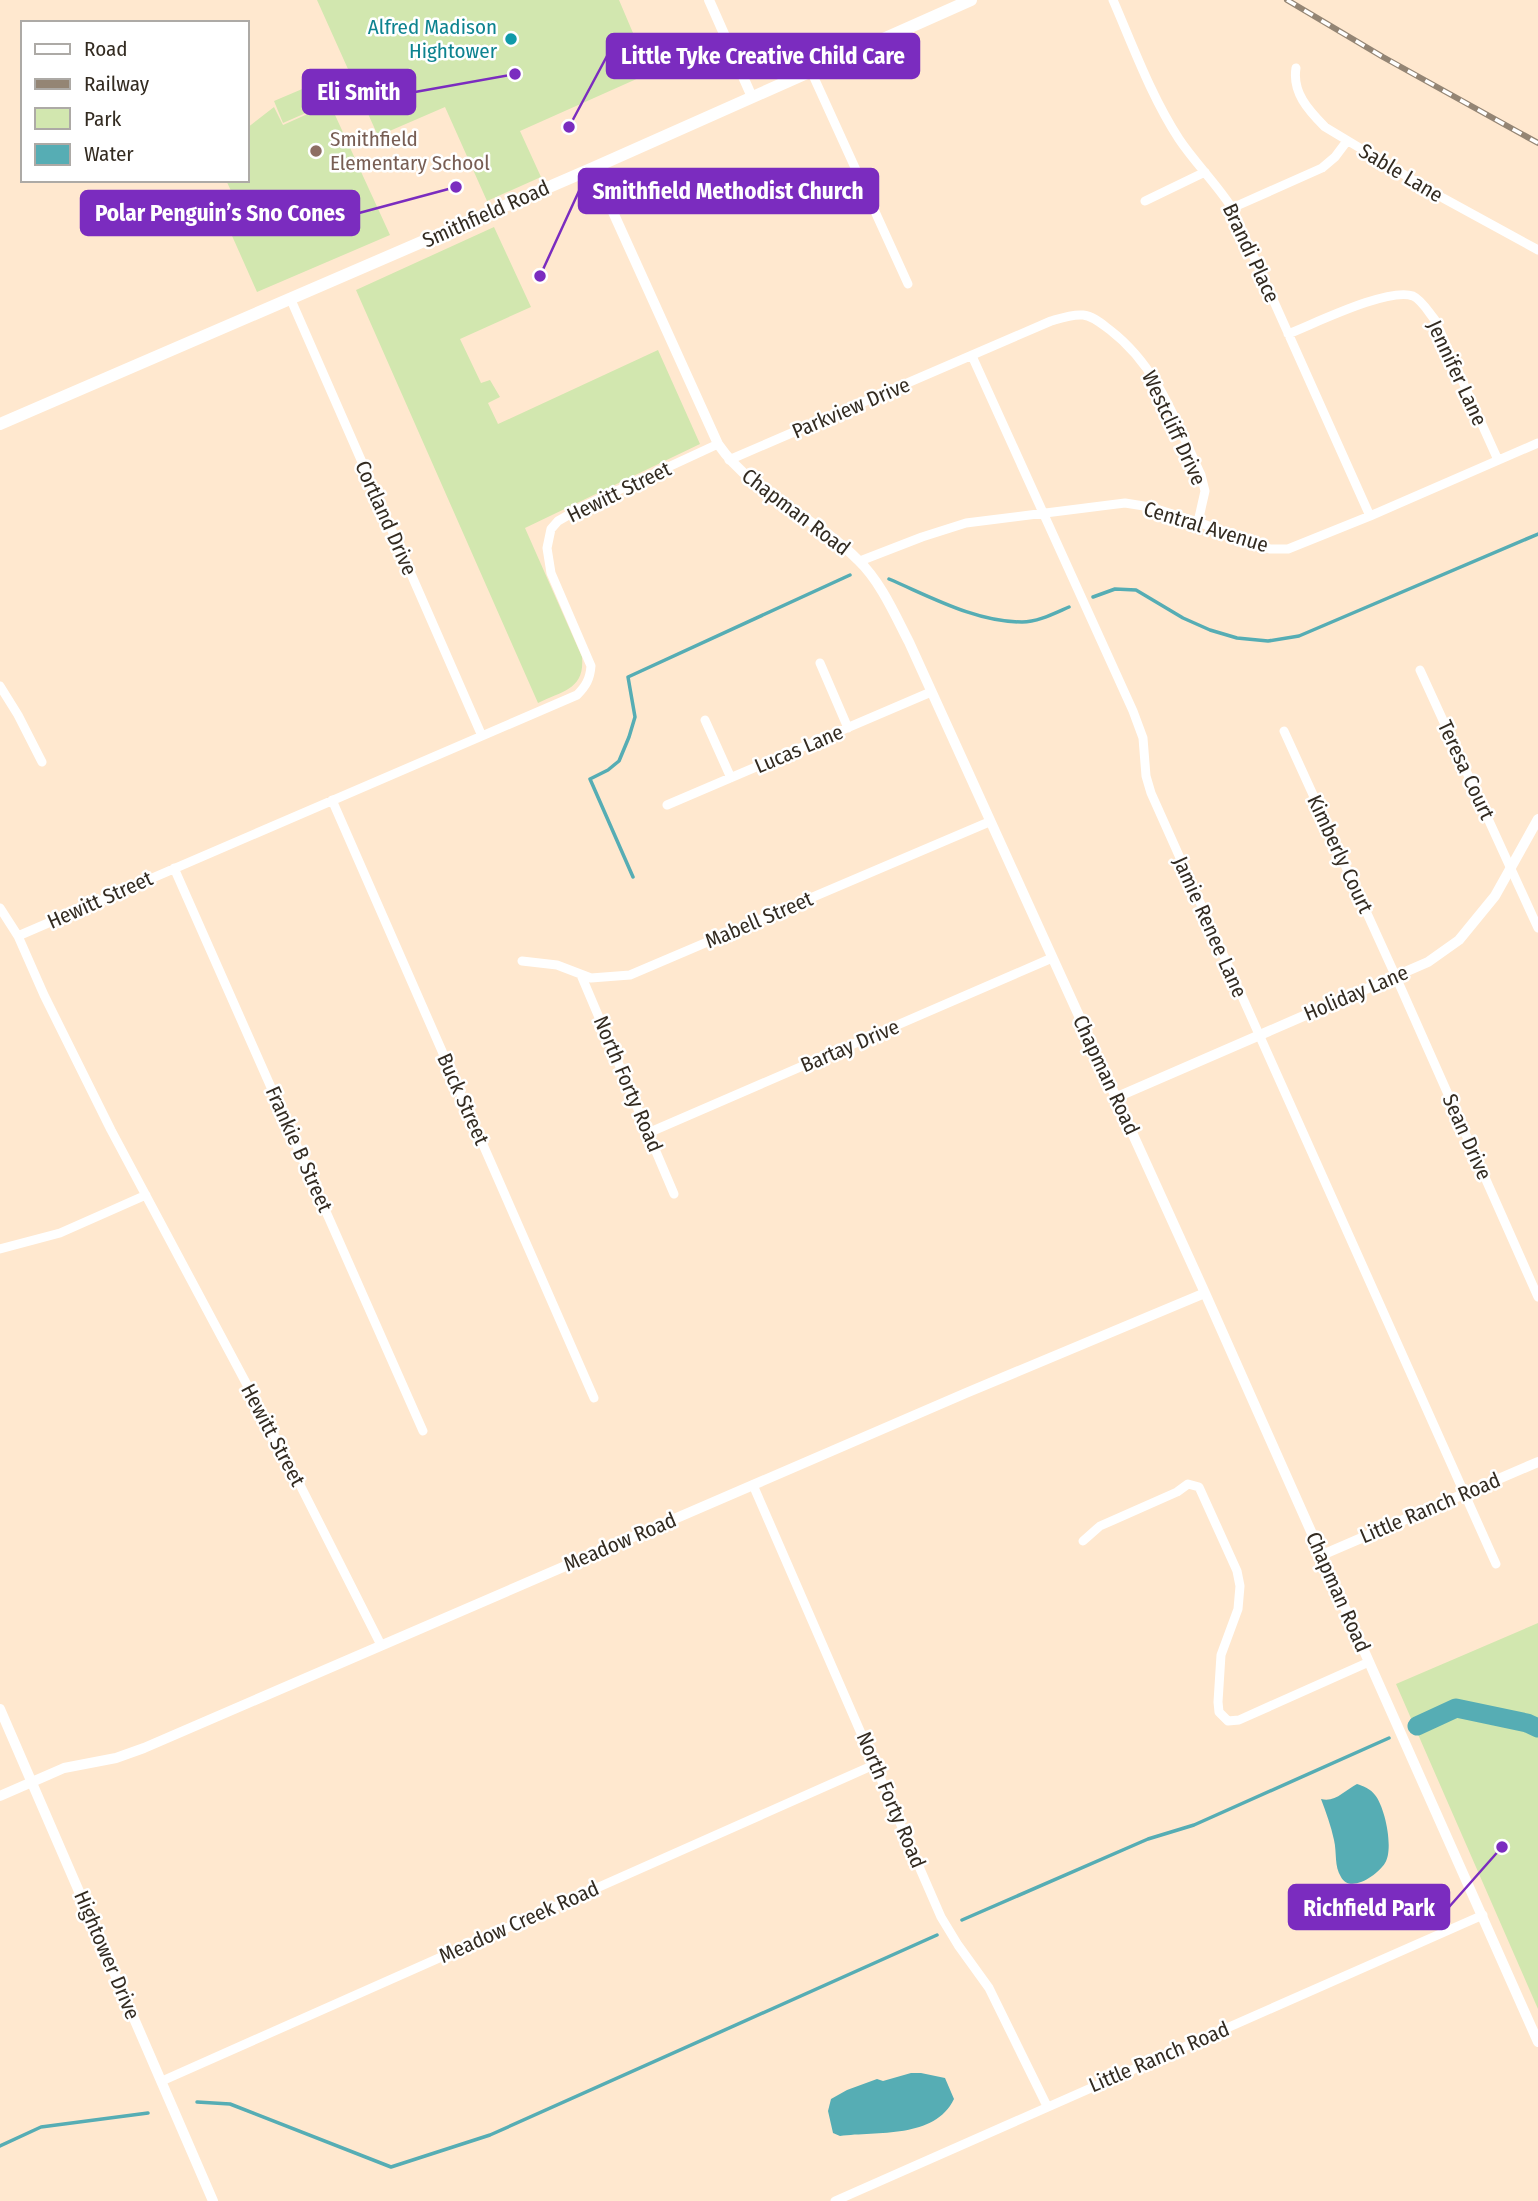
<svg xmlns="http://www.w3.org/2000/svg" width="1538" height="2201" font-family="'Fira Sans Condensed',sans-serif">
  <style>
    .green { fill: #d2e7af }
    .water { fill: #56adb4 }
    .lines { fill: none; stroke-linecap: round; stroke-linejoin: round }
    .stream { stroke: #56adb4; stroke-width: 3.5 }
    .river { stroke: #56adb4; stroke-width: 19 }
    .minor { stroke: #fff; stroke-width: 9 }
    .tertiary { stroke: #fff; stroke-width: 10 }
    .secondary { stroke: #fff; stroke-width: 12 }
    .rail-casing { stroke: #948574; stroke-width: 6 }
    .rail { stroke: #fff; stroke-width: 3.5; stroke-dasharray: 10; stroke-linecap: butt }
    .culture-dot { fill: #0f9aa8; stroke: #fff; stroke-width: 2.5 }
    .education-dot { fill: #8d6e63; stroke: #fff; stroke-width: 2.5 }
    .labels { text-anchor: middle; stroke-width: 5; stroke-linejoin: round; paint-order: stroke }
    .culture-label { font-size: 21px; fill: #0d838f; stroke: #fff; text-anchor: end }
    .education-label { font-size: 21px; fill: #785e54; stroke: #fff; text-anchor: start }
    .street-label { font-size: 21px; fill: #332b21; stroke: #fff }
    .leader { fill: none; stroke: #7b2cbf; stroke-width: 2.5 }
    .callout-dot { fill: #7b2cbf; stroke: #fff; stroke-width: 2.5 }
    .callout { fill: #7b2cbf; stroke: #7b2cbf; stroke-width: 2.5 }
    .callout-label { font-size: 23px; text-anchor: middle; font-weight: bold; fill: #fff }
  </style>
  <rect width="100%" height="100%" fill="#ffe8cf"/>
  <!-- green -->
  <path class="green" d="M317,0H619L650,73L520,131L541,177L487,201L445,107L378,136Z
    M314,84L324,105L283,123L274,101Z
    M330,104L390,235L257,292L229,229L239,222L241,213L226,180H247V128L274,107L283,125Z
    M494,227L531,307L460,339L481,383L490,380L500,397L488,403L498,424L658,350L700,444L525,528L582,657C585,689 563,691 538,703L356,290Z
    M1538,1623V2009L1396,1684Z"/>
  <!-- water -->
  <path class="water" d="M1357,1784C1363,1786 1371,1789 1375,1795C1385,1807 1394,1849 1385,1863C1378,1875 1350,1894 1341,1877C1334,1866 1337,1853 1334,1840C1331,1826 1326,1812 1321,1799C1335,1803 1345,1790 1357,1784Z
    M911,2073H921L945,2078L954,2099C935,2139 877,2131 840,2136L833,2133L828,2111L831,2099L847,2090L877,2079L883,2081Z"/>
  <g class="lines">
    <!-- stream -->
    <path class="stream" d="M889,579C931,597 976,622 1022,622C1038,622 1055,613 1069,607
      M1093,597L1115,589L1136,590L1183,618L1210,630L1237,638L1268,641L1299,636L1538,534
      M633,877L590,779L608,770L619,761L629,737L635,717L628,677L850,575
      M962,1920L1148,1839L1194,1825L1389,1738
      M197,2102L230,2104L391,2167L490,2135L937,1935
      M0,2146L41,2127L148,2113"/>
    <!-- river -->
    <path class="river" d="M1417,1726L1456,1708L1527,1723L1538,1728"/>
    <!-- minor -->
    <path class="minor" d="M1113,0C1133,46 1151,96 1179,139C1195,163 1216,183 1232,208L1370,516
      M1296,68C1292,92 1308,110 1325,127L1443,198L1538,250
      M811,71L908,284
      M1145,201L1205,172
      M1232,208L1322,168L1335,157L1347,141
      M291,300L482,736
      M1288,334C1314,324 1388,287 1413,296C1422,300 1429,313 1435,320L1498,460
      M972,356L1133,711L1143,738L1146,776L1151,793L1496,1564
      M729,460L1051,321C1061,318 1072,314 1083,315C1093,316 1102,324 1110,330C1158,367 1176,422 1201,475L1205,491L1198,522
      M860,561L922,537L966,523L1125,503L1150,507L1198,522L1270,549H1288L1370,516L1538,443
      M820,663L848,728
      M1420,670L1538,928
      M0,686L18,715L42,762
      M705,720L731,778
      M1284,731L1396,977L1538,1297
      M332,800L594,1398
      M667,805L931,692
      M174,868L423,1431
      M0,908L18,936L44,995L111,1130L293,1471L381,1645
      M18,936L577,695C586,686 590,679 591,666L551,573L547,548L551,529L558,521L584,506L718,444
      M522,961L557,965L591,978L630,975L989,822
      M581,975L674,1194
      M648,1133L1052,958
      M0,1249L60,1233L146,1195
      M753,1485L941,1917L958,1945L989,1988L1047,2106
      M1083,1541L1100,1526L1177,1492L1188,1484L1199,1487L1237,1571L1240,1586L1238,1609L1221,1655L1218,1702L1219,1712L1228,1721L1239,1720L1369,1662
      M162,2081L876,1764
      M835,2201L1483,1915"/>
    <!-- tertiary -->
    <path class="tertiary" d="M709,0L752,97
      M593,168L718,444C753,495 815,516 858,560C881,582 895,615 909,642L1205,1293L1538,2042
      M1117,1097L1428,962L1459,940L1495,896L1538,819
      M1322,1555L1538,1462
      M0,1709L213,2201
      M0,1796L64,1768L116,1758L144,1748L966,1393L1205,1293"/>
    <!-- secondary -->
    <path class="secondary" d="M0,424L593,168L971,0"/>
    <!-- rail casing -->
    <g class="rail-casing">
      <path id="rail" d="M1287,0L1383,57L1538,143"/>
    </g>
    <!-- rail -->
    <use href="#rail" class="rail"/>
  </g>
  <!-- markers -->
  <circle class="culture-dot" cx="511" cy="39" r="7"/>
  <circle class="education-dot" cx="316" cy="151" r="7"/>
  <g class="labels">
    <!-- culture labels -->
    <g class="culture-label">
      <text x="497" y="34">Alfred Madison<tspan x="497" dy="24">Hightower</tspan></text>
    </g>
    <!-- education labels -->
    <g class="education-label">
      <text x="330" y="146">Smithfield<tspan x="330" dy="24">Elementary School</tspan></text>
    </g>
    <!-- street labels -->
    <g class="street-label">
      <text transform="translate(1401 173) rotate(31)" y="7">Sable Lane</text>
      <text transform="translate(486 214) rotate(-24)" y="7">Smithfield Road</text>
      <text transform="translate(1251 253) rotate(65)" y="7">Brandi Place</text>
      <text transform="translate(1457 373) rotate(65)" y="7">Jennifer Lane</text>
      <text transform="translate(851 408) rotate(-23)" y="7">Parkview Drive</text>
      <text transform="translate(1174 428) rotate(65)" y="7">Westcliff Drive</text>
      <text transform="translate(619 492) rotate(-26)" y="7">Hewitt Street</text>
      <text transform="translate(796 512) rotate(37)" y="7">Chapman Road</text>
      <text transform="translate(386 518) rotate(66)" y="7">Cortland Drive</text>
      <text transform="translate(1206 527) rotate(17)" y="7">Central Avenue</text>
      <text transform="translate(799 749) rotate(-23)" y="7">Lucas Lane</text>
      <text transform="translate(1466 770) rotate(65)" y="7">Teresa Court</text>
      <text transform="translate(1340 854) rotate(65)" y="7">Kimberly Court</text>
      <text transform="translate(100 900) rotate(-24)" y="7">Hewitt Street</text>
      <text transform="translate(759 920) rotate(-23)" y="7">Mabell Street</text>
      <text transform="translate(1210 927) rotate(66)" y="7">Jamie Renee Lane</text>
      <text transform="translate(1356 993) rotate(-23)" y="7">Holiday Lane</text>
      <text transform="translate(850 1046) rotate(-23)" y="7">Bartay Drive</text>
      <text transform="translate(1106 1075) rotate(65)" y="7">Chapman Road</text>
      <text transform="translate(628 1084) rotate(67)" y="7">North Forty Road</text>
      <text transform="translate(463 1099) rotate(66)" y="7">Buck Street</text>
      <text transform="translate(1467 1137) rotate(66)" y="7">Sean Drive</text>
      <text transform="translate(299 1149) rotate(66)" y="7">Frankie B Street</text>
      <text transform="translate(273 1435) rotate(62)" y="7">Hewitt Street</text>
      <text transform="translate(1430 1508) rotate(-23)" y="7">Little Ranch Road</text>
      <text transform="translate(620 1542) rotate(-23)" y="7">Meadow Road</text>
      <text transform="translate(1338 1592) rotate(66)" y="7">Chapman Road</text>
      <text transform="translate(891 1800) rotate(67)" y="7">North Forty Road</text>
      <text transform="translate(519 1922) rotate(-24)" y="7">Meadow Creek Road</text>
      <text transform="translate(107 1955) rotate(67)" y="7">Hightower Drive</text>
      <text transform="translate(1159 2057) rotate(-23)" y="7">Little Ranch Road</text>
    </g>
  </g>
  <!-- callouts -->
  <path class="leader" d="M569 127L607 56M515 74L415 92M540 276L579 191M456 187L359 213M1502 1847L1449 1907"/>
  <g class="callout-dot">
    <circle cx="569" cy="127" r="7"/>
    <circle cx="515" cy="74" r="7"/>
    <circle cx="540" cy="276" r="7"/>
    <circle cx="456" cy="187" r="7"/>
    <circle cx="1502" cy="1847" r="7"/>
  </g>
  <g class="callout">
    <rect x="607" y="34" width="312" height="44" rx="7"/>
    <rect x="303" y="70" width="112" height="44" rx="7"/>
    <rect x="579" y="169" width="299" height="44" rx="7"/>
    <rect x="81" y="191" width="278" height="44" rx="7"/>
    <rect x="1289" y="1885" width="160" height="44" rx="7"/>
  </g>
  <g class="callout-label">
    <text x="763" y="64">Little Tyke Creative Child Care</text>
    <text x="359" y="100">Eli Smith</text>
    <text x="728" y="199">Smithfield Methodist Church</text>
    <text x="220" y="221">Polar Penguin’s Sno Cones</text>
    <text x="1369" y="1916">Richfield Park</text>
  </g>
  <!-- legend -->
  <rect x="21" y="21" width="228" height="161" fill="#ffffff" stroke="#adaaa6" stroke-width="2"/>
  <rect x="35" y="44" width="35" height="10" fill="#ffffff" stroke="#adaaa6" stroke-width="2"/>
  <text x="84" y="56" font-size="21" fill="#332b21">Road</text>
  <rect x="35" y="79" width="35" height="10" fill="#948574" stroke="#adaaa6" stroke-width="2"/>
  <text x="84" y="91" font-size="21" fill="#332b21">Railway</text>
  <rect x="35" y="108" width="35" height="21" fill="#d2e7af" stroke="#adaaa6" stroke-width="2"/>
  <text x="84" y="126" font-size="21" fill="#332b21">Park</text>
  <rect x="35" y="144" width="35" height="21" fill="#56adb4" stroke="#adaaa6" stroke-width="2"/>
  <text x="84" y="161" font-size="21" fill="#332b21">Water</text>
</svg>
